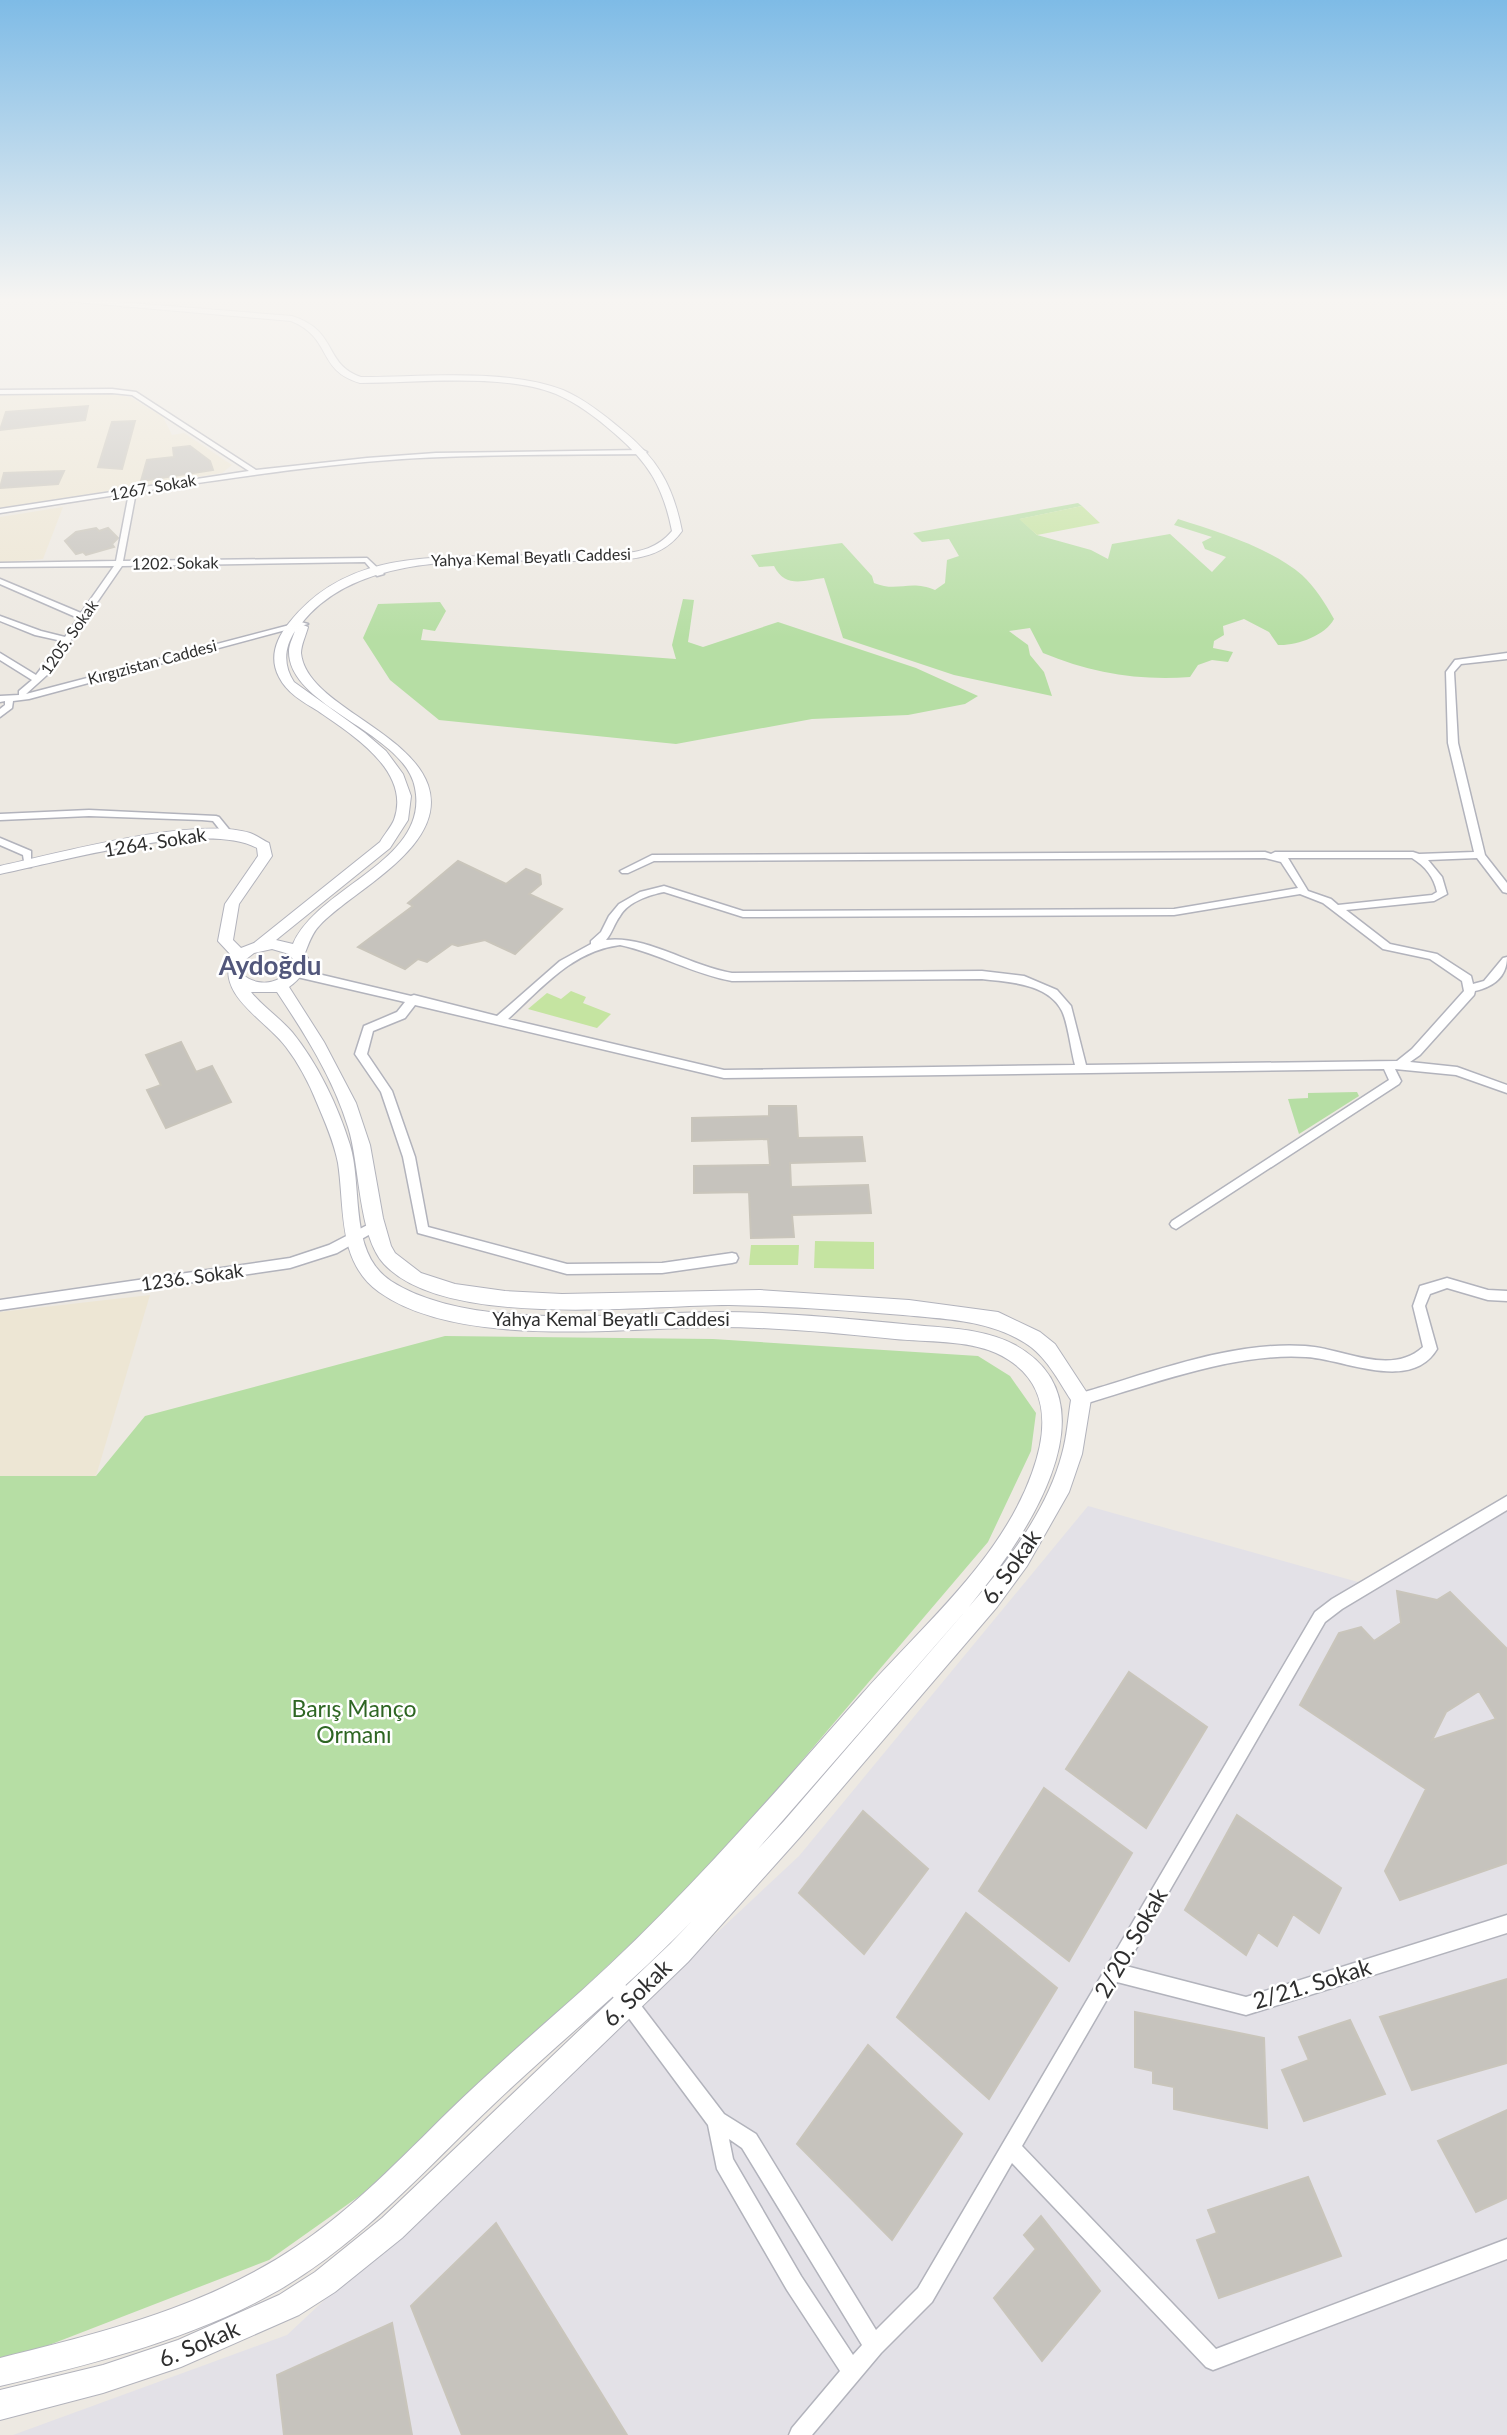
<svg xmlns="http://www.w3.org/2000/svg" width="1507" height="2435" font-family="Lato,sans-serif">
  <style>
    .industrial { fill: #e3e1e7 }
    .education { fill: #ede6d4 }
    .green { fill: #b6dea4 }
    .pitch { fill: #c5e4a1 }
    .building { fill: #c6c3bd; stroke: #c9c5bb; stroke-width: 2; fill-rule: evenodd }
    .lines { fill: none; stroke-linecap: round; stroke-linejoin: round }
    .street-casing { stroke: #b2b3bc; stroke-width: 3 }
    .secondary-casing { stroke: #b2b3bc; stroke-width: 2 }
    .street { fill: #fff; fill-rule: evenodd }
    .secondary { fill: #fff; fill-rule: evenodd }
    .labels { text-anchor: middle; stroke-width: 5; stroke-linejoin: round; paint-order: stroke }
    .far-street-label { font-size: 16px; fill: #2e2e2e; stroke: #fff }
    .street-label { font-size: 19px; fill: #2e2e2e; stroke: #fff }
    .near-street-label { font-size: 23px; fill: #2e2e2e; stroke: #fff }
    .near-park-label { font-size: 23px; fill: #2e6623; stroke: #fff }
    .district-label { font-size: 26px; font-weight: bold; fill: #52577b; stroke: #fff }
  </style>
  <rect width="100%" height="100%" fill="#ede9e2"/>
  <!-- industrial -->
  <path class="industrial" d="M1507,1496V2435H13L287,2335L799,1856L1088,1506L1365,1584Z"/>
  <!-- education -->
  <path class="education" d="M100,393L130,397L163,417L172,435L184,433L232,465L222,473L0,508V394Z
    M63,507L43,559L0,563V517Z
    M150,1295L96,1476H0V1312Z"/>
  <!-- green -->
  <path class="green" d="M1078,503L1082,506L1020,519L1037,535L1091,550L1108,559L1112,544L1170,534L1212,572L1226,557L1205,549L1202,542L1212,537L1174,525L1178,519C1216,531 1271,548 1302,575C1315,587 1325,603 1334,619C1325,636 1296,646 1278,645L1269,632L1244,619L1223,626L1224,635L1214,641L1213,648L1233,652L1228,662L1212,660L1198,665L1190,677C1139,681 1091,673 1043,653L1030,628L1009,631L1028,645L1030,655L1044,672L1052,696L954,675L843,638L824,578C802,581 785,588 774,566L759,567L751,555L842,543L872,576L874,583C898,593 909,579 935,590L945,583L947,560L959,556L949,539L922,542L913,533Z
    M683,599L694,600L688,642L703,647L778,622L916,668L978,696L965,704L908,715L812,719L676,744L439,720L390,680L363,638L378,604L440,602L446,611L435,631L423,629L421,640L676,659L672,645Z
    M1357,1092L1359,1096L1299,1134L1288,1099L1308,1098V1093Z
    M445,1336L713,1339L978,1356L1010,1376L1036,1413L1031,1451L988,1542L707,1872L375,2185L269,2260L0,2364V1476H96L145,1416Z"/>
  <!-- pitch -->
  <path class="pitch" d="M1082,506L1100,523L1037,535L1019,519Z
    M571,991L586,997L583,1003L611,1014L597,1028L528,1009L547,993L561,999Z
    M815,1241L874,1242V1269L814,1268Z
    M751,1245H799L798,1265H749Z"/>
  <!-- building -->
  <path class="building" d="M88,406L85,420L0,430L6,412Z
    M135,421L122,469L98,467L112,422Z
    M190,446L210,461L213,470L141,481L147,460L174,457L173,448Z
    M64,471L58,484L0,488L4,473Z
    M96,528L99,531L108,528L118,538L112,544L114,547L86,555L83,552L76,554L65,541L76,532Z
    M458,861L506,884L526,869L540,875L541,884L529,894L562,909L515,954L485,940L458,946L452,944L427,962L418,959L405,969L358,947L413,906L408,903Z
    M181,1042L196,1072L212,1066L231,1102L166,1128L147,1090L161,1085L146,1055Z
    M769,1106H796L798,1138L862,1137L865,1161L790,1163L791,1187L868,1185L871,1213L792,1215L794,1237L751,1238L749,1192L694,1193V1166L770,1165L768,1139L692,1141V1118L769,1116Z
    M1397,1591L1437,1600L1450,1592L1507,1649V1863L1400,1900L1385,1871L1426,1789L1300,1705L1339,1633L1361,1627L1374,1641L1401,1623ZM1479,1691L1496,1719L1432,1740L1446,1712Z
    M1129,1672L1207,1727L1146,1828L1066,1769Z
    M1044,1788L1132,1853L1069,1961L979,1891Z
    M863,1811L928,1869L864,1954L799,1893Z
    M1237,1815L1341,1888L1319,1933L1293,1914L1277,1946L1258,1932L1246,1955L1185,1910Z
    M966,1913L1057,1988L989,2099L897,2017Z
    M1507,1979V2063L1412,2090L1380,2017Z
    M1135,2012L1264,2038L1267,2128L1174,2109V2087L1153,2083V2071L1135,2067Z
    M1350,2020L1385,2094L1304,2121L1282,2070L1309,2060L1299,2037Z
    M868,2045L962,2134L892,2240L797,2144Z
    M1507,2110V2198L1476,2212L1438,2141Z
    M1308,2177L1341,2256L1219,2298L1197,2240L1217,2233L1208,2210Z
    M1041,2216L1100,2291L1042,2361L994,2298L1036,2249L1024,2235Z
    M496,2223L627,2435H462L411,2306Z
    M392,2323L412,2435H284L277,2375Z"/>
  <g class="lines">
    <!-- street casing -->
    <g class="street-casing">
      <path id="street" d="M112,389L136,392L256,470L367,458L436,453L643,450L647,452L643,454C563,455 482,454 402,459C313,465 225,479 136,492L123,561L367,558L384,574L377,576L365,562L122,566L47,675L26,694L301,622L308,624L29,699L13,701L12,708L0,717V709L5,705V701L0,702V696L19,695V691L32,680L0,660V653L36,675L62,641L35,635L0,621V616L41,631L65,637L78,618L0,584V579L81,613L114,566L0,567V563L116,561L129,493L0,513V509L249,471L132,395L112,393L0,394V390Z
        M1507,653V659L1461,664L1454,672L1458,743L1485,855L1507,883V893L1503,892L1477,858L1428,860L1442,877L1447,894L1434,901L1346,910L1390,944L1437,954L1471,976L1473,984L1484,981L1503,958L1507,957C1507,977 1493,987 1475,991L1474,995L1420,1055L1410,1062L1457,1067L1507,1085V1093L1456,1075L1395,1069L1401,1081L1399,1084L1176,1229L1172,1227L1170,1224L1172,1221L1389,1080L1384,1069L724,1078L415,1005L405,1018L373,1031L367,1054L392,1091L415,1157L428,1227L567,1264L662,1263L732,1253L736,1254L738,1258L736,1262L732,1263L662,1273L567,1274L418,1233L403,1157L381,1092L355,1054L364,1026L397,1012L405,1002L297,977L292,973L297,969L411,996L414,995L497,1016L560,961L591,944V941L601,932L609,916L619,904L640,892L664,886L743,911L1174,909L1298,888L1281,862L1265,858L654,861L628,873H622L620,871L652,855L1265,852L1271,854L1275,852H1413L1419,854L1474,852L1448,743L1446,672L1455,660ZM1288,858H1412C1425,866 1434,877 1437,892L1432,895L1338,905L1331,899L1308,891ZM664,892L743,917L1174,915L1300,894L1323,903L1383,949L1430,959L1462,981L1464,991L1412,1049L1397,1061L1086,1065L1071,1006L1057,990L1024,976L982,971L732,973C690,966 646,935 606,940C612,933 614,924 620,916C628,902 649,895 664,892ZM620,945C658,953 693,974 732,981L982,979C1008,982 1048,983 1062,1011C1068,1023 1071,1051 1075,1065L724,1070L508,1019C542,988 572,951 620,945Z
        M89,810L216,816L219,817L232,833L227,836L224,835L213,821L202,820L89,816L0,820V814Z
        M0,838L31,851V867H25L23,855L0,845Z
        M377,1220L381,1222L383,1225L381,1228L337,1253L290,1268L0,1310V1300L290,1258L329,1245Z
        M1447,1278L1488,1290L1507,1291V1301L1488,1300L1447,1288L1430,1294L1425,1306L1437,1349C1411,1393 1344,1359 1306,1357C1235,1352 1149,1385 1081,1405L1076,1403L1074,1399L1076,1395L1081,1393C1151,1373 1231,1341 1305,1346C1343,1348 1390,1377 1423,1347L1413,1306L1420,1286Z
        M1507,1496V1510L1342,1609L1325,1622L1126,1966L1246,1997L1507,1915V1933L1246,2015L1117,1982L1022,2146L1216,2349L1507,2239V2259L1213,2370L1206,2367L1012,2163L932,2302L881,2353L812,2435H789L792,2428L840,2371L787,2290L717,2169L708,2125L605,1986L602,1980L605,1974L611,1971L617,1974L724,2114L756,2134L876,2330L918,2288L1315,1612L1332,1599ZM729,2139L742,2148L862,2345L853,2355L801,2276L733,2159Z"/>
    </g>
    <!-- secondary casing -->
    <g class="secondary-casing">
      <path id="secondary" d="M19,297H55L292,316C339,331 323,364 361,377C422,377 507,368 563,390C584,399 603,414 621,429C657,458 673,485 682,531C659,564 617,560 580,561C492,562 361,547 301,624L308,627C306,635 301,645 301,653C306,704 408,729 428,785C449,846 353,890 320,925C312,933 309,943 305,953L308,958C306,971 300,979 289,987L324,1042L356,1103L370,1145L383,1218L391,1246L395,1253L421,1273L455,1284L505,1291L562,1294L760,1290L909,1300L998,1312L1040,1332L1055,1344L1091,1399L1082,1454L1069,1492L1027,1566L997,1607L800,1837L688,1962L402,2238L335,2292L299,2315L181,2367L103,2393L0,2420V2390L103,2365L178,2340L279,2295L315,2272L382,2218L670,1944L692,1921C629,1986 559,2042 494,2104C424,2170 363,2241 279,2290C193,2339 95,2363 0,2386V2358C104,2332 207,2307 297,2246C354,2208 401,2158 449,2111C483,2078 518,2047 553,2016C667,1918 763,1806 862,1694C922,1626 1001,1560 1032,1473C1050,1424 1048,1377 996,1353C967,1340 927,1342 895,1339C836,1333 777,1327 717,1327C622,1328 459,1349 379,1292C337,1262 345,1208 338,1163C334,1142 325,1122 317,1103C309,1083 299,1064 286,1047C266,1020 214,994 232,956L218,941L225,904L258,856L257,848C205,820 60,862 0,874V866C60,853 194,816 250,833C256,835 263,840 269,843L272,856L239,904L233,940L241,948L254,943L380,842C384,835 391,827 394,820C412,771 351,734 318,711C303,702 287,693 279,677C269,658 276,639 289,623C342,556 418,557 497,556C538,555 578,554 619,554C640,552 658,548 672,531C663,486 648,462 614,433C597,418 577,403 556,394C504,373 417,383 360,383C316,370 333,338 291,321ZM295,631C293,637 289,645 289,651C288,707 405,732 415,788C430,861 318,886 293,944L276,940L390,848L408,820L411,796L403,774L386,751L365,733L294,682C283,665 284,648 295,631ZM272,949L289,954L293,959C288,983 260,990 242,974L245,960L254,953ZM251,992H277C305,1034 333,1078 348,1127C360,1164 358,1236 384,1264C445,1330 644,1305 729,1305C787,1306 845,1310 903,1315C945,1319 989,1320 1025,1343C1046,1356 1058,1380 1071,1400C1068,1418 1067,1437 1062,1454C1047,1511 1006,1564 968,1608C1019,1546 1122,1404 1015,1345C982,1327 940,1328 903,1324C842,1318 780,1312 718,1312C625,1312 472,1333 391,1281C348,1253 363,1188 350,1145C338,1106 318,1064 292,1032C279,1017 263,1007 251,992ZM968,1608L784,1821L757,1850Z"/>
    </g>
    <!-- street -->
    <use href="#street" class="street"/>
    <!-- secondary -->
    <use href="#secondary" class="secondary"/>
  </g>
  <!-- sky -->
  <linearGradient id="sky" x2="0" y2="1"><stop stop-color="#7ebbe6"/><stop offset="0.47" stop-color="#f7f5f2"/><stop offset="1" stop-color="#f7f5f2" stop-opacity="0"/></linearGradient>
  <rect width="1507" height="638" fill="url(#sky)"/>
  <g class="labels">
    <!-- far-street labels -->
    <g class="far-street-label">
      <text transform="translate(153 487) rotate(-10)" y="6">1267. Sokak</text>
      <text transform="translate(531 557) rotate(-2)" y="6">Yahya Kemal Beyatlı Caddesi</text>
      <text transform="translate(175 563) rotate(-1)" y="6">1202. Sokak</text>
      <text transform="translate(69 637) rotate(-55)" y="6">1205. Sokak</text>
      <text transform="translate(152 662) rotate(-15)" y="6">Kırgızistan Caddesi</text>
    </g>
    <!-- street labels -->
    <g class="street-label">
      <text transform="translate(155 842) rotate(-9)" y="7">1264. Sokak</text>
      <text transform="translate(192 1277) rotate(-8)" y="7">1236. Sokak</text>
      <text x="611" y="1326">Yahya Kemal Beyatlı Caddesi</text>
    </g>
    <!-- near-street labels -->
    <g class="near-street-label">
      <text transform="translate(1011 1567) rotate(-55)" y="8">6. Sokak</text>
      <text transform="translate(1131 1943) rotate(-60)" y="8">2/20. Sokak</text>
      <text transform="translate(1312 1984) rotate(-17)" y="8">2/21. Sokak</text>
      <text transform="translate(637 1993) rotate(-44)" y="8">6. Sokak</text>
      <text transform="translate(199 2344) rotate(-23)" y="8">6. Sokak</text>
    </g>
    <!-- near-park labels -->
    <g class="near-park-label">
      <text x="354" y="1717">Barış Manço<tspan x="354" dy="26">Ormanı</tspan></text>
    </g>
    <!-- district labels -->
    <g class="district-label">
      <text x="270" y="975">Aydoğdu</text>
    </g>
  </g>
</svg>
